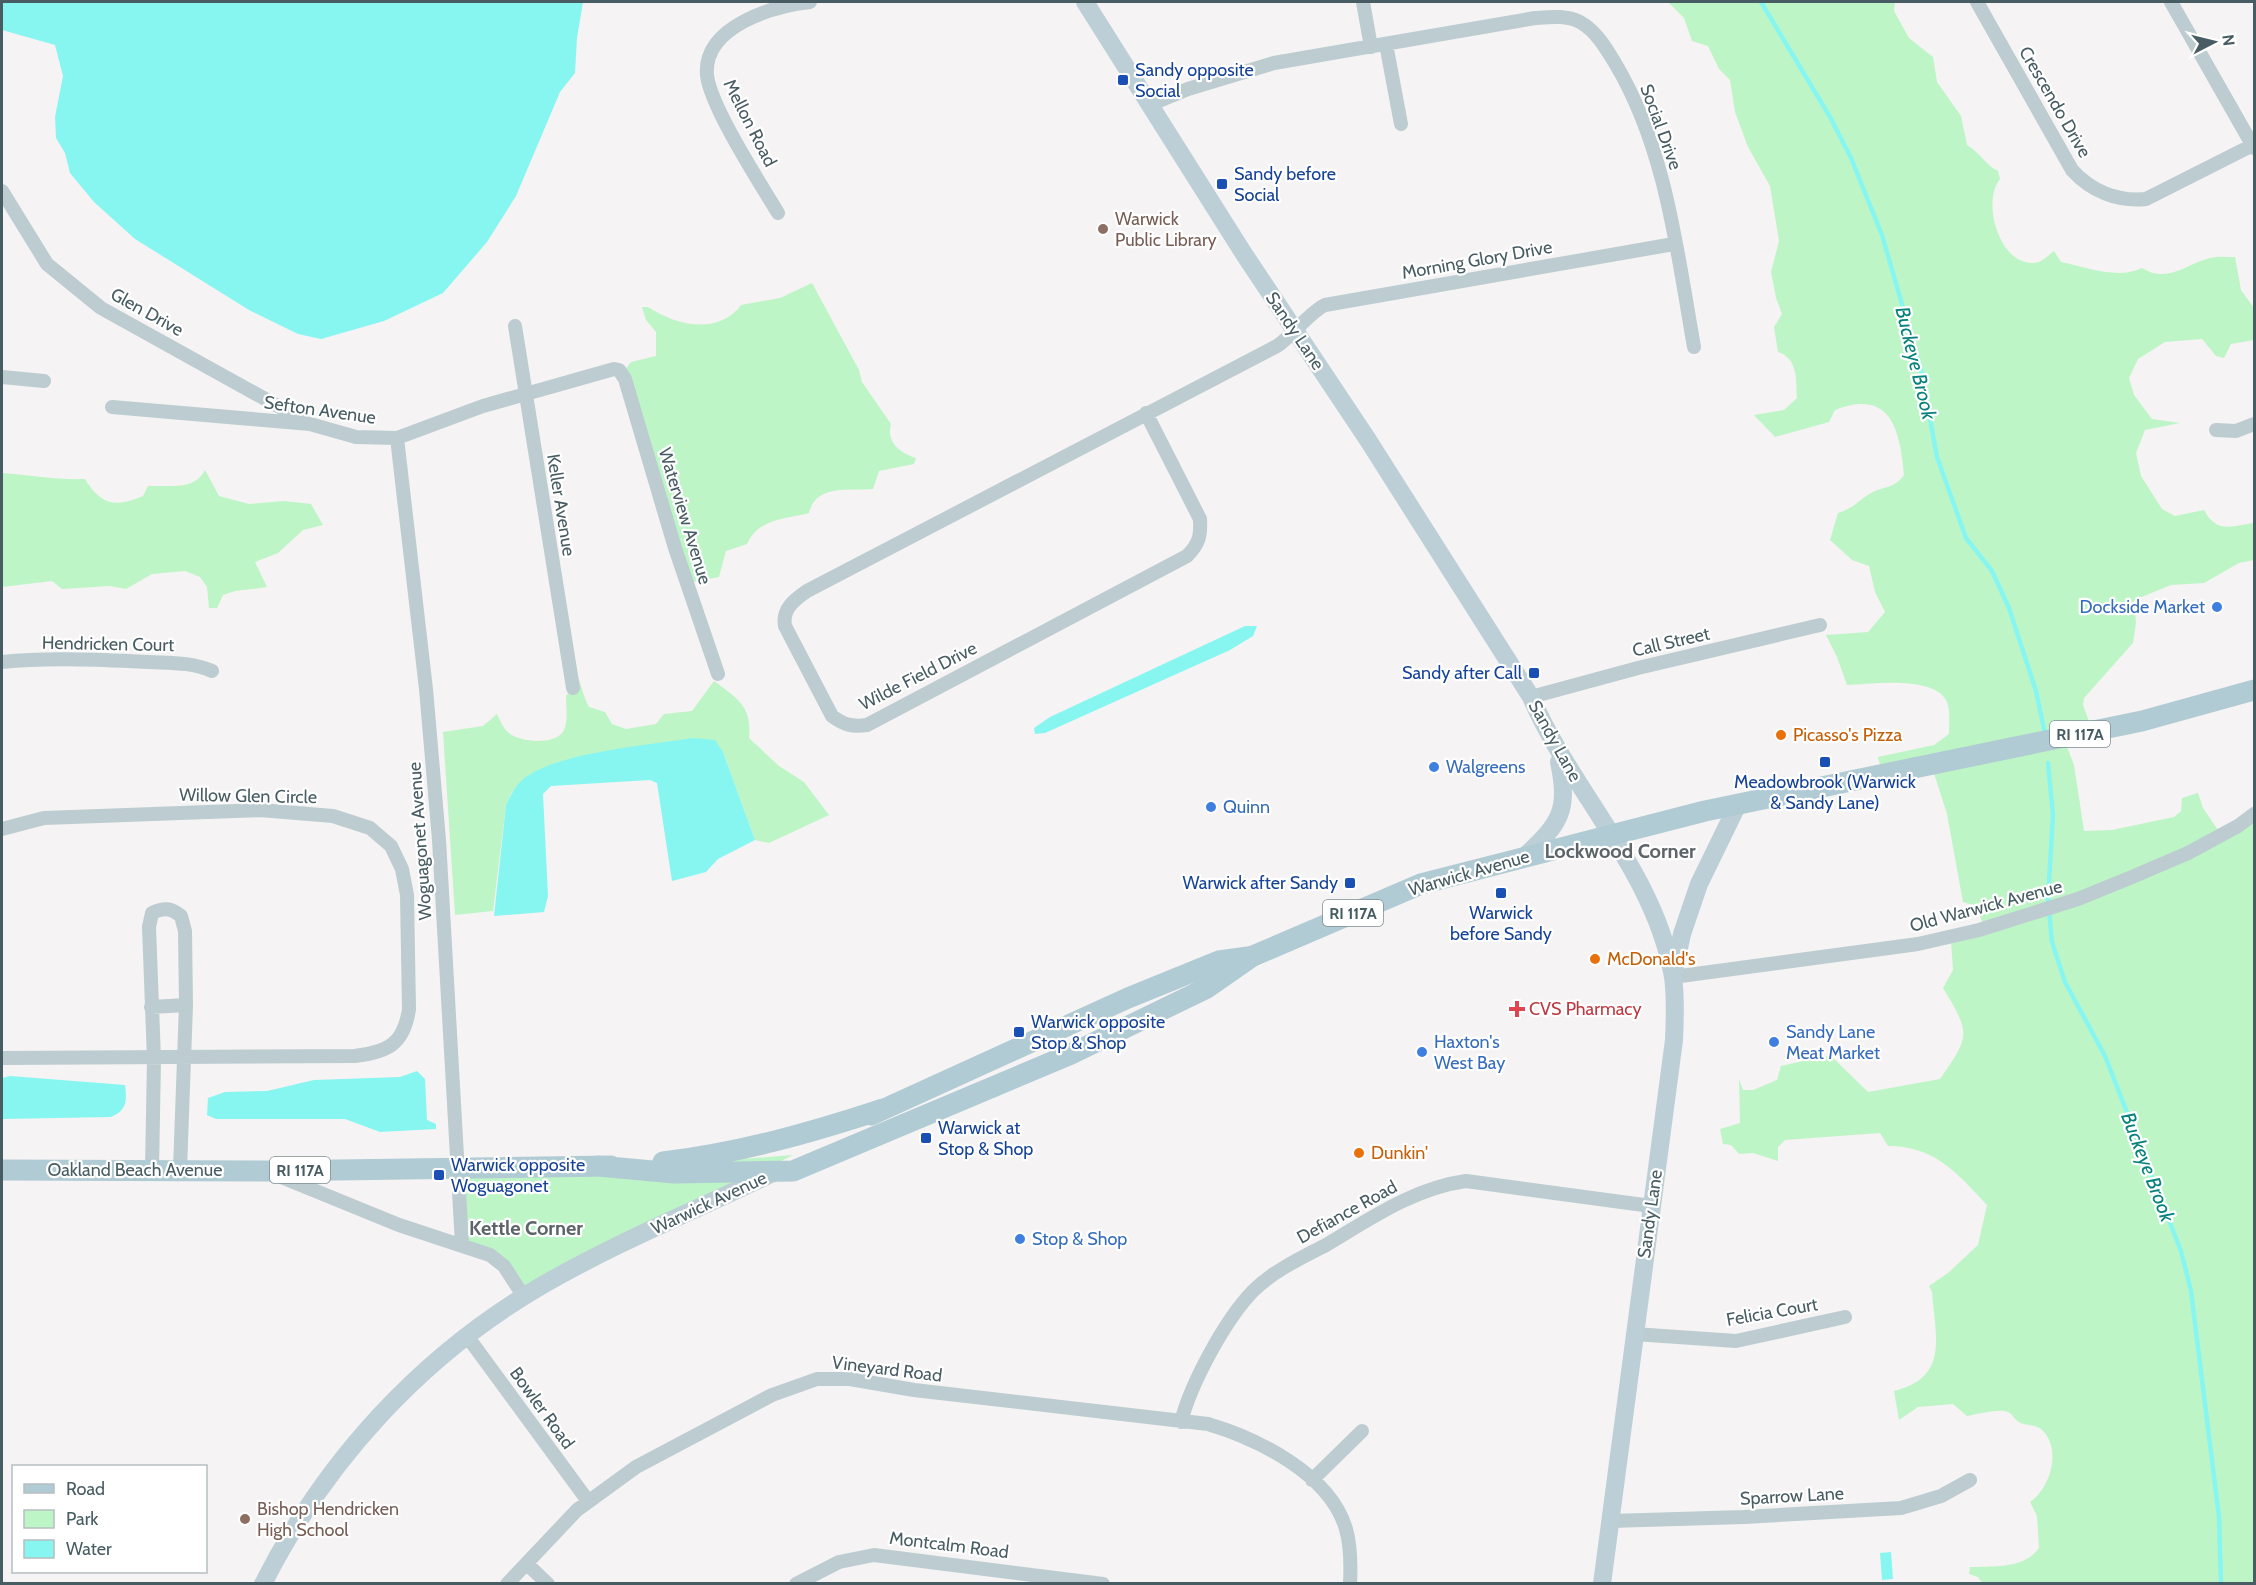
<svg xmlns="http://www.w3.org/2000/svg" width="2256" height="1585" font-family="Cabin,sans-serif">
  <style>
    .green { fill: #bef5c6 }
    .water { fill: #87f6f1 }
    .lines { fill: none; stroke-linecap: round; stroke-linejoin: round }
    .stream { stroke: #87f6f1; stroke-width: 4.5 }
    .street { stroke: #bcccd0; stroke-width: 14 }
    .secondary { stroke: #bdcfd6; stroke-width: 18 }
    .primary { stroke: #b0cbd3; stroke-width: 21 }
    .transit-dot { fill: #1a4fb4; stroke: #fff; stroke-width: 2 }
    .education-dot { fill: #8d6e63; stroke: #fff; stroke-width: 2 }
    .shop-dot { fill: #3f7fe0; stroke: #fff; stroke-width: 2 }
    .food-dot { fill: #e8710a; stroke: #fff; stroke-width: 2 }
    .health-dot { fill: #e0444e; stroke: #fff; stroke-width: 2 }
    .labels { text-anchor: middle; stroke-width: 4.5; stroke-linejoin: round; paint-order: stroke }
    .shield { fill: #fff; stroke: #7f8e92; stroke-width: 1.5 }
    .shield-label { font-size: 16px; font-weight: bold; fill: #485d63 }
    .transit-label { font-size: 18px; fill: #164399; stroke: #fff; text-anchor: start }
    .street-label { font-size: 18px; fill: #485d63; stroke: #fff }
    .education-label { font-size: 18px; fill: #785e54; stroke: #fff; text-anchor: start }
    .shop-label { font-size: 18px; fill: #366cbe; stroke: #fff; text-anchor: start }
    .food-label { font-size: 18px; fill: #c56008; stroke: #fff; text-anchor: start }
    .health-label { font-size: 18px; fill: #be3a42; stroke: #fff; text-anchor: start }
    .water-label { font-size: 20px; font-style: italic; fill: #06817c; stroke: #fff }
    .neighbourhood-label { font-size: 20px; font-weight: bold; fill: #5e6569; stroke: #fff }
  </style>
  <rect width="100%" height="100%" fill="#f5f3f3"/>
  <!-- green -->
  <path class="green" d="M1668,2H1895L1894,11L1909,38L1933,57L1937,82L1961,116L1967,145C1982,154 1984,164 1998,171L2000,179C1980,203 2002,272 2039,262C2044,260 2050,254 2054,251L2061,262C2086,267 2118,280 2142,268C2167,284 2186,264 2210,258C2218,256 2227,257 2235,257L2241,290L2254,308V340L2231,344L2224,358L2216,356L2202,339L2165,342L2138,359L2129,378L2134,395L2152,419L2180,423L2145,430L2136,453L2141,476L2162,509L2175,516L2204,510C2217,534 2231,526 2254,523V560L2239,563L2204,583L2171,585L2134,600L2136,623L2133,643L2084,698L2083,705L2092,730L2064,739L2074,765L2084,831L2112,830L2174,817L2181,811L2182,798L2198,793L2203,808L2220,833L2252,820L2254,824V1583L1983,1584L1978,1577L1969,1574L1970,1567C1993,1566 2024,1569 2039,1548L2037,1516L2030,1502C2050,1489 2063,1448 2041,1429C2035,1424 2025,1426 2019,1422C2013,1418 2012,1412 2004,1411C1993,1410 1978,1414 1967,1416L1953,1404L1918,1407L1899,1420L1894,1391C1950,1377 1935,1336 1932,1292L1929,1286L1948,1273L1978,1245L1987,1205C1957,1173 1935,1146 1888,1146L1880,1133L1785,1140L1778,1147V1161L1753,1153L1739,1154L1731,1145L1723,1144L1720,1129L1740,1123L1739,1079L1743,1090H1753L1777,1080L1781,1066L1830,1055L1868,1092L1940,1079C1970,1036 1971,1034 1943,988L1953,970L1951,941L1984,928L1977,906L1963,902L1947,814L1932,767L1883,776L1878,757L1934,745L1949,734C1949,725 1950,714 1948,705C1940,674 1871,684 1847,685L1837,657L1826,635L1868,632L1885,612L1875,592L1869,566L1852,560L1830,540L1838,513C1856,507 1857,501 1871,493C1884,486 1894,489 1904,475C1900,430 1891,388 1835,410L1829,422L1775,437L1754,415L1784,410L1797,398C1796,380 1798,358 1778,352L1774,327L1782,314L1776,298L1771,272L1779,241L1770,186L1748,147L1735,112L1730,80L1719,69L1708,46L1692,41L1684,18Z
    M812,283L859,370L862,382L891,424C886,442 900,453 916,458L914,464L879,471L873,489C847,491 816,484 809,513C784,519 758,519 747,544L726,551L719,577L688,583L623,372L631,362L656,356V332L646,320L642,307H648C675,325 718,336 741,305L780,298Z
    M205,470L219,496L249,504L284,501L311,504L323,525L303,530L278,553L255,562L267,587L235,591L223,595L217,608H209L207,587L200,577L185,571L152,574L126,589L110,586L62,589L52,581L2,587V473C30,475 56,480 85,479C101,505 114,508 143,496L148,486C170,485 194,491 205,470Z
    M567,664C584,679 579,688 589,707L605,712L612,724L626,729L656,724L664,714L692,711L714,681C738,699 752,706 749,738L779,766L804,782L829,815L769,843L755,840L723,752L512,792L506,805L493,911L455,915L443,732L483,726L497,714C500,720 503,729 509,733C519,742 552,745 562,733C569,724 566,707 566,696L573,688Z
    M793,1155L528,1289L508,1265L468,1247L463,1169L653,1166Z"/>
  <!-- water -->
  <path class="water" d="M2,2H583L577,38L575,73L560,92L516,196L487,242L443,293L384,321L321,339L298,334L249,310L135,239L94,202L70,173L65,153L56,138L55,117L63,76L55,45L2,30Z
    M1245,626H1257L1253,636L1230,650L1045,733L1035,734L1034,728L1050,717Z
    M693,738L715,740L723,752L755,840L718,859L706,872L672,881L657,783L650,780L551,786L543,794L548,896L544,912L494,916L506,805C511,794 518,781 529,775C565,752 648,745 693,738Z
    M417,1071L425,1079L427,1120L436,1124V1129L380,1132L345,1119H216L207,1115L208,1098L225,1092L267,1091L314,1080L400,1077Z
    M10,1076L125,1085C127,1101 127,1110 111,1117L2,1119V1078Z
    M1891,1552L1893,1579L1882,1580L1880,1553Z"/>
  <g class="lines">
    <!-- stream -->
    <path class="stream" d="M1761,2L1830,117L1851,158L1882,235L1921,370L1937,457L1966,538L1992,571L2009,608L2036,691L2045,734
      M2048,763L2053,815L2048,899L2052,942L2065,982L2105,1056L2181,1251L2191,1291L2219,1517L2221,1584"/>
    <!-- street -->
    <path class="street" d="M1363,2L1371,47
      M1977,2L2072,170C2091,191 2117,202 2146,199L2253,145
      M2171,2L2254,148
      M1386,44L1401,124
      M1149,105L1188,89L1274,63L1535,18C1550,17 1566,15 1580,22C1596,31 1606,48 1615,63C1666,148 1677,251 1694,347
      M2,191L47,264L101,308L303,420
      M778,213C760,183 710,106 707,75C703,26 774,6 810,2
      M515,326L573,688
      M2,377L44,381
      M112,407L310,424L356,437L397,438L483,406L614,369L619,370L625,379L675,548L718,674
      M1146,413L1200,519C1201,536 1199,544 1187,556L867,725C852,727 844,725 832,716L785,626C782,609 794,600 807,591L1277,346C1293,335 1310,312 1325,305L1674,244
      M2216,430L2236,431L2254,424
      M397,438L426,689L439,840L462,1244
      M2,662C50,657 100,660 149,662C171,663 192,662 212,671
      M1531,697L1638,668L1820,625
      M2,829L44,818L260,810L333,816L370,828L391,846L402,869L407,895L409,1009C404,1044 388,1052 355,1056L2,1058
      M1673,977L1918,944L1979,930L2078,899L2132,877L2188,853L2238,826L2254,814
      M151,1007L186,1005
      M152,1170L154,1059L149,927L152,913C164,907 171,908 181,916L185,931L186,1005L180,1169
      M274,1174L399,1225L490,1255L504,1266L524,1297
      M1634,1334L1736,1341L1845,1317
      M467,1336L588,1501
      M1181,1422C1191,1383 1225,1320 1253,1291C1273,1271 1301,1258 1326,1245C1370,1219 1414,1188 1466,1181L1651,1206
      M1312,1480L1362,1431
      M1610,1521L1744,1517L1901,1508L1941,1496L1970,1480
      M527,1564L548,1584
      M507,1584L577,1510L636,1467L772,1395L817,1379H850L914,1390L1208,1424C1258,1439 1330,1474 1346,1529C1351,1547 1351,1565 1350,1584
      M796,1584L839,1562L874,1555L1103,1584"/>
    <!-- secondary -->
    <path class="secondary" d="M1085,2L1244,254L1368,440L1531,697C1572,792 1655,872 1673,977C1676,998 1675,1019 1674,1040L1602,1584
      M1525,856C1561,823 1569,810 1559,762
      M1674,972L1682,934L1699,884L1738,804
      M263,1584C325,1461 421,1356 541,1286C615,1243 696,1210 773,1173"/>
    <!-- primary -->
    <path class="primary" d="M871,1115L1128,998L1219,961L1248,957
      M663,1162C739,1153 810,1133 883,1109
      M598,1166L674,1173L793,1171L1071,1054L1207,988L1253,956L1421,884L1705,811L2142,721L2254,690
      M2,1170L268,1171L611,1166"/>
  </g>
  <!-- markers -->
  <g class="transit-dot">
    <rect x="1117" y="74" width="12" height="12" rx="3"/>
    <rect x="1216" y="178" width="12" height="12" rx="3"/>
    <rect x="1528" y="667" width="12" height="12" rx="3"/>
    <rect x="1819" y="756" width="12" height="12" rx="3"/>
    <rect x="1344" y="877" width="12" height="12" rx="3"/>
    <rect x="1495" y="887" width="12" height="12" rx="3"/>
    <rect x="1013" y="1026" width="12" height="12" rx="3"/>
    <rect x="920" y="1132" width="12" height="12" rx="3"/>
    <rect x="433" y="1169" width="12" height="12" rx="3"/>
  </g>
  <g class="education-dot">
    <circle cx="1103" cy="229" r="6"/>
    <circle cx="245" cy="1519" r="6"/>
  </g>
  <g class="shop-dot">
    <circle cx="2217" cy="607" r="6"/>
    <circle cx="1434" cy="767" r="6"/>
    <circle cx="1211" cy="807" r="6"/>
    <circle cx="1774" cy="1042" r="6"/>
    <circle cx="1422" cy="1052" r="6"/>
    <circle cx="1020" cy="1239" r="6"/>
  </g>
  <g class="food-dot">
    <circle cx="1781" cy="735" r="6"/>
    <circle cx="1595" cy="959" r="6"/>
    <circle cx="1359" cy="1153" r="6"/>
  </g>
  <path class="health-dot" d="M1514 1000h6v6h6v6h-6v6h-6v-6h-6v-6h6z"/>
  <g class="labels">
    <!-- shield labels -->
    <g class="shield">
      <rect x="2050" y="721" width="60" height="26" rx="4.5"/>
      <rect x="1323" y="900" width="60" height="26" rx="4.5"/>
      <rect x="270" y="1157" width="60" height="26" rx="4.5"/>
    </g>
    <g class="shield-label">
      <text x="2080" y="740">RI 117A</text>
      <text x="1353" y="919">RI 117A</text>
      <text x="300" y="1176">RI 117A</text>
    </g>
    <!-- transit labels -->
    <g class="transit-label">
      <text x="1135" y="76">Sandy opposite<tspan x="1135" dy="21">Social</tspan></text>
      <text x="1234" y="180">Sandy before<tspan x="1234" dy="21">Social</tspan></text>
      <text x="1522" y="679" text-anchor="end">Sandy after Call</text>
      <text x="1825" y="788" text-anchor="middle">Meadowbrook (Warwick<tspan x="1825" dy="21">&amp; Sandy Lane)</tspan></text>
      <text x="1338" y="889" text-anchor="end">Warwick after Sandy</text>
      <text x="1501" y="919" text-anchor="middle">Warwick<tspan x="1501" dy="21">before Sandy</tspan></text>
      <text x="1031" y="1028">Warwick opposite<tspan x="1031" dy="21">Stop &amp; Shop</tspan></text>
      <text x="938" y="1134">Warwick at<tspan x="938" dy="21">Stop &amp; Shop</tspan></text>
      <text x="451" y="1171">Warwick opposite<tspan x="451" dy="21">Woguagonet</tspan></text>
    </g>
    <!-- street labels -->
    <g class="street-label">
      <text transform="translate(2055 102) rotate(60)" y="6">Crescendo Drive</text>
      <text transform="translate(750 123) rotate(63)" y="6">Mellon Road</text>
      <text transform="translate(1661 127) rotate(70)" y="6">Social Drive</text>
      <text transform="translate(1477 260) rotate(-10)" y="6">Morning Glory Drive</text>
      <text transform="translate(147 312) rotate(29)" y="6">Glen Drive</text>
      <text transform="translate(1295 331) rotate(56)" y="6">Sandy Lane</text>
      <text transform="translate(320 410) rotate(8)" y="6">Sefton Avenue</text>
      <text transform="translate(561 505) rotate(81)" y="6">Keller Avenue</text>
      <text transform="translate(685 516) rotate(73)" y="6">Waterview Avenue</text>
      <text transform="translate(1671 642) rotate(-13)" y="6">Call Street</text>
      <text transform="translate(108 644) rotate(1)" y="6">Hendricken Court</text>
      <text transform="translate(918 676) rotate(-27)" y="6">Wilde Field Drive</text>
      <text transform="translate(1555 741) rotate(61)" y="6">Sandy Lane</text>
      <text transform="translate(248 796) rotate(1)" y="6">Willow Glen Circle</text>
      <text transform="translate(420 841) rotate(-94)" y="6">Woguagonet Avenue</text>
      <text transform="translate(1469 873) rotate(-16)" y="6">Warwick Avenue</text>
      <text transform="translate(1986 906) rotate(-15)" y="6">Old Warwick Avenue</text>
      <text x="135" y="1176">Oakland Beach Avenue</text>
      <text transform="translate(709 1203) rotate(-25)" y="6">Warwick Avenue</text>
      <text transform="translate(1347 1212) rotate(-29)" y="6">Defiance Road</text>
      <text transform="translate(1650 1214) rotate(-82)" y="6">Sandy Lane</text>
      <text transform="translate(1772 1312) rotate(-10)" y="6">Felicia Court</text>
      <text transform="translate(887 1369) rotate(7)" y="6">Vineyard Road</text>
      <text transform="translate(542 1408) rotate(54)" y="6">Bowler Road</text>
      <text transform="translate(1792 1496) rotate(-3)" y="6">Sparrow Lane</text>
      <text transform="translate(949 1545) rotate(7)" y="6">Montcalm Road</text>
    </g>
    <!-- education labels -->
    <g class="education-label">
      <text x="1115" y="225">Warwick<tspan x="1115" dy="21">Public Library</tspan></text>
      <text x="257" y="1515">Bishop Hendricken<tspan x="257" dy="21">High School</tspan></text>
    </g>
    <!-- shop labels -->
    <g class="shop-label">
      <text x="2205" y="613" text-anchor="end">Dockside Market</text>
      <text x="1446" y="773">Walgreens</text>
      <text x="1223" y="813">Quinn</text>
      <text x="1786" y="1038">Sandy Lane<tspan x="1786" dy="21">Meat Market</tspan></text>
      <text x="1434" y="1048">Haxton's<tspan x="1434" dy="21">West Bay</tspan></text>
      <text x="1032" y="1245">Stop &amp; Shop</text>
    </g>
    <!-- food labels -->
    <g class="food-label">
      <text x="1793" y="741">Picasso's Pizza</text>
      <text x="1607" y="965">McDonald's</text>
      <text x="1371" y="1159">Dunkin'</text>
    </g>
    <!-- health labels -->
    <g class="health-label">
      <text x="1529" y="1015">CVS Pharmacy</text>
    </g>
    <!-- water labels -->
    <g class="water-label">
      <text transform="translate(1916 363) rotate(76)" y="7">Buckeye Brook</text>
      <text transform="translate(2148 1167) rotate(69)" y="7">Buckeye Brook</text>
    </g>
    <!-- neighbourhood labels -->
    <g class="neighbourhood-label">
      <text x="1620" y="858">Lockwood Corner</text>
      <text x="526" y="1235">Kettle Corner</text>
    </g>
  </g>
  <!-- border -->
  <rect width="2256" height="1585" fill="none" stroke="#485d63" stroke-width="6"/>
  <!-- legend -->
  <rect x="12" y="1465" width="195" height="108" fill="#ffffff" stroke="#b6bec1" stroke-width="1.5"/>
  <rect x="24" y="1484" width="30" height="9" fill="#b0cbd3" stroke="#b6bec1" stroke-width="1.5"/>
  <text x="66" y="1495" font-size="18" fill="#485d63">Road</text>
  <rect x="24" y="1510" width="30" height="18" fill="#bef5c6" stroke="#b6bec1" stroke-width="1.5"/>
  <text x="66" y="1525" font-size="18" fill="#485d63">Park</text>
  <rect x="24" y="1540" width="30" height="18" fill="#87f6f1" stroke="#b6bec1" stroke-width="1.5"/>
  <text x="66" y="1555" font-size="18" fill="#485d63">Water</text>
  <!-- north arrow -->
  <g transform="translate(2214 42) rotate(83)" stroke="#ffffff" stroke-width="4.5" paint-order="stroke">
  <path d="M0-4.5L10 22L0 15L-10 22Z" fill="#485d63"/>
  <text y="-9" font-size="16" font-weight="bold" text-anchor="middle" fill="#485d63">N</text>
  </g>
</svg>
